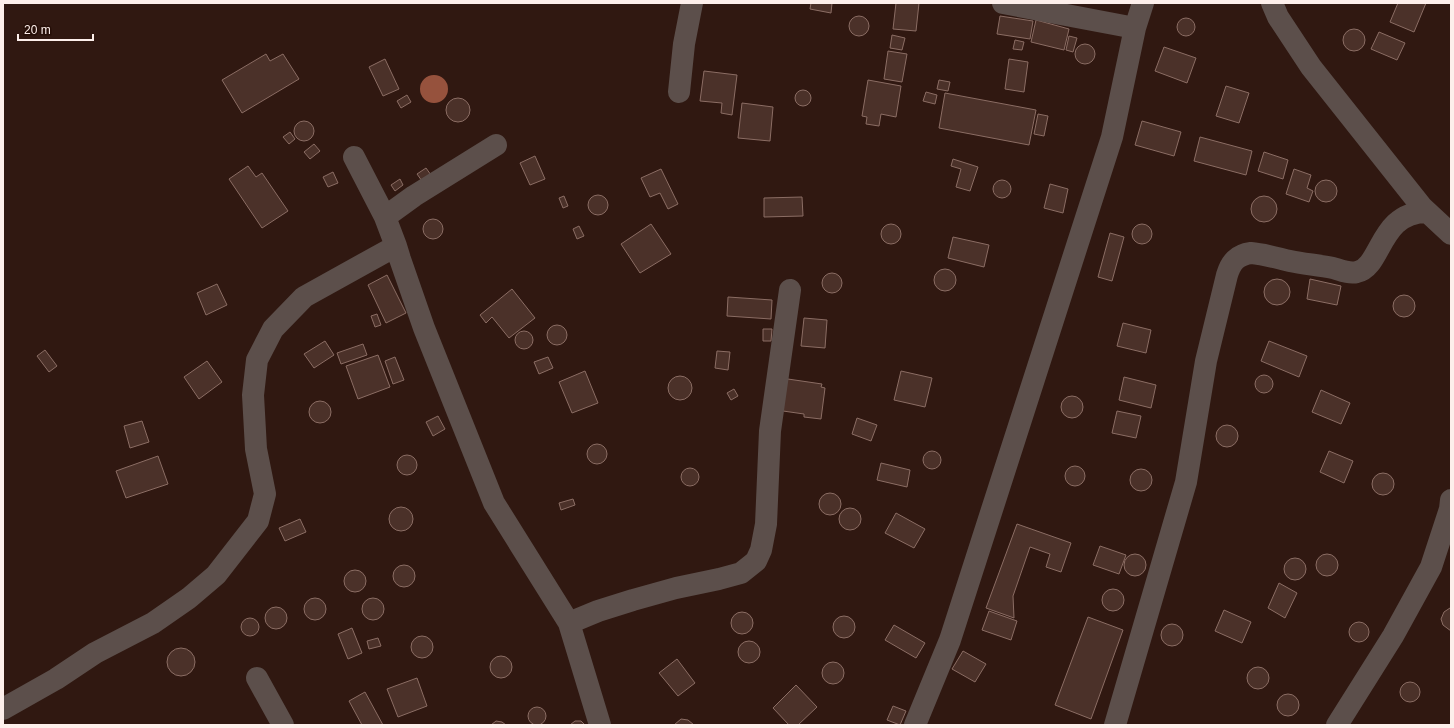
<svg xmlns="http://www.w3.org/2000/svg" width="1454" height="728" font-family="Helvetica,sans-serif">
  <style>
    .water { fill: #96523d }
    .building { fill: #4b3129; stroke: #8b6d64 }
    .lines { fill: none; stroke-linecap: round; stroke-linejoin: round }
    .minor { stroke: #5c4f4b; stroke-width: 22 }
  </style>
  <rect width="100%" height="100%" fill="#301811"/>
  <!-- water -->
  <path class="water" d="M420 89a14 14 0 1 1 28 0a14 14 0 1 1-28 0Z"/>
  <!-- building -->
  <path class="building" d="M811,3H832L831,13L810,9Z
    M896,3H919L916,31L893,29Z
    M1398,3H1426L1414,32L1390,22Z
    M849 26a10 10 0 1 1 20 0a10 10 0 1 1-20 0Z
    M1000,16L1033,21L1030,39L997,34Z
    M1177 27a9 9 0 1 1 18 0a9 9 0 1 1-18 0Z
    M1036,20L1069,29L1064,50L1031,42Z
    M1343 40a11 11 0 1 1 22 0a11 11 0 1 1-22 0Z
    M1379,32L1405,43L1397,60L1371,49Z
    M892,35L905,38L902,50L890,48Z
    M1069,36L1077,38L1073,52L1066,50Z
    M1015,40L1024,42L1022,50L1013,49Z
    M1075 54a10 10 0 1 1 20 0a10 10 0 1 1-20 0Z
    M1164,47L1196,58L1187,83L1155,71Z
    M888,51L907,54L902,82L884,79Z
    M266,54L270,61L283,54L299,79L242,113L222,80Z
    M385,59L399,89L383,96L369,67Z
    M1009,59L1028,62L1024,92L1005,89Z
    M704,71L737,75L732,115L721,113L722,103L700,101Z
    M868,80L901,86L896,117L881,114L879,126L866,124L867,117L862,116Z
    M939,80L950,82L948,91L937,89Z
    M1226,86L1249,93L1239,123L1216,116Z
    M795 98a8 8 0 1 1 16 0a8 8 0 1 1-16 0Z
    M926,92L937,95L935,104L923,101Z
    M945,93L1036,110L1029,145L939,128Z
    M407,95L411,102L401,108L397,101Z
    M446 110a12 12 0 1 1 24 0a12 12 0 1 1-24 0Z
    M742,103L773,107L770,141L738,138Z
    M1038,114L1048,116L1044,136L1034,134Z
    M294 131a10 10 0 1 1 20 0a10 10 0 1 1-20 0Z
    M1142,121L1181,132L1174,156L1135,145Z
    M290,132L295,139L289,144L283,137Z
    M1200,137L1252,151L1246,175L1194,161Z
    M314,144L320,151L310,159L304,152Z
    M1264,152L1288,160L1283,179L1258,171Z
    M535,156L545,179L530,185L520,163Z
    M953,159L978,167L970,191L956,187L961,169L951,166Z
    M248,166L256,177L262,173L288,211L262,228L229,179Z
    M426,168L431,175L422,181L417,174Z
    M661,169L678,204L668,209L660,193L650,197L641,178Z
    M1294,169L1311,175L1307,188L1313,191L1309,202L1286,194Z
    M333,172L338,183L328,187L323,177Z
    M400,179L403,185L395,191L391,185Z
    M993 189a9 9 0 1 1 18 0a9 9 0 1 1-18 0Z
    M1315 191a11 11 0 1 1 22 0a11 11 0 1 1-22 0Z
    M1050,184L1068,189L1063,213L1044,208Z
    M588 205a10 10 0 1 1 20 0a10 10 0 1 1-20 0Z
    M564,196L568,206L563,208L559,198Z
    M1251 209a13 13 0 1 1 26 0a13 13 0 1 1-26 0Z
    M802,197L803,216L764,217V198Z
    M423 229a10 10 0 1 1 20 0a10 10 0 1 1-20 0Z
    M881 234a10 10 0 1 1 20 0a10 10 0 1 1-20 0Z
    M1132 234a10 10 0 1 1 20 0a10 10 0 1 1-20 0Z
    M651,224L671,254L640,273L621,244Z
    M579,226L584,236L577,239L573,229Z
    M1110,233L1124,237L1112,281L1098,277Z
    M953,237L989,245L984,267L948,258Z
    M934 280a11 11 0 1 1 22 0a11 11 0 1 1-22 0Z
    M822 283a10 10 0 1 1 20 0a10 10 0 1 1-20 0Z
    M387,275L406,313L386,323L368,285Z
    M1310,279L1341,286L1337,305L1307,299Z
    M1264 292a13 13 0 1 1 26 0a13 13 0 1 1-26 0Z
    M217,284L227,305L206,315L197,293Z
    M512,289L535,318L509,338L492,317L486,323L480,315Z
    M1393 306a11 11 0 1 1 22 0a11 11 0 1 1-22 0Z
    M728,297L772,300L771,319L727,316Z
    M377,314L381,325L375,327L371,316Z
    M804,318L827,320L825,348L801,346Z
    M1123,323L1151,330L1146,353L1117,346Z
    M547 335a10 10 0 1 1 20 0a10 10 0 1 1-20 0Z
    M763,329H772L771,341H763Z
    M515 340a9 9 0 1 1 18 0a9 9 0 1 1-18 0Z
    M325,341L334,355L314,368L304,354Z
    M1269,341L1307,356L1299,377L1261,361Z
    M363,344L367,355L341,364L337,353Z
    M45,350L57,366L49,372L37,356Z
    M717,351L730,352L728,370L715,368Z
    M378,355L390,387L358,399L346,366Z
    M395,357L404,380L393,384L385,361Z
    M548,357L553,368L539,374L534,362Z
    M207,361L222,382L199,399L184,377Z
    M585,371L598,403L572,413L559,382Z
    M901,371L932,378L925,407L894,400Z
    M1255 384a9 9 0 1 1 18 0a9 9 0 1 1-18 0Z
    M668 388a12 12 0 1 1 24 0a12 12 0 1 1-24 0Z
    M1124,377L1156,385L1151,408L1119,400Z
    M781,378L822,384L821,387L825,388L821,419L804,417V414L776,410Z
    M734,389L738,396L731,400L727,393Z
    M1321,390L1350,403L1341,424L1312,412Z
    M1061 407a11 11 0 1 1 22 0a11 11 0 1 1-22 0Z
    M309 412a11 11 0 1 1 22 0a11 11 0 1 1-22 0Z
    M1117,411L1141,416L1136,438L1112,433Z
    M438,416L445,429L433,436L426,422Z
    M857,418L877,425L871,441L852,434Z
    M142,421L149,442L130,448L124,426Z
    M1216 436a11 11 0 1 1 22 0a11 11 0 1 1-22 0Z
    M587 454a10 10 0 1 1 20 0a10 10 0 1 1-20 0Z
    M923 460a9 9 0 1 1 18 0a9 9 0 1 1-18 0Z
    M1329,451L1353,461L1344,483L1320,472Z
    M397 465a10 10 0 1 1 20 0a10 10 0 1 1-20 0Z
    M158,456L168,484L126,498L116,471Z
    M881,463L910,470L907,487L877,480Z
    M1065 476a10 10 0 1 1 20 0a10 10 0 1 1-20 0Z
    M681 477a9 9 0 1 1 18 0a9 9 0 1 1-18 0Z
    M1130 480a11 11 0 1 1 22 0a11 11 0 1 1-22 0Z
    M1372 484a11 11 0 1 1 22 0a11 11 0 1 1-22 0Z
    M819 504a11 11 0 1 1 22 0a11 11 0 1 1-22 0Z
    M573,499L575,505L561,510L559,503Z
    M389 519a12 12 0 1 1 24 0a12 12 0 1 1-24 0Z
    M839 519a11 11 0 1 1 22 0a11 11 0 1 1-22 0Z
    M896,513L925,529L914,548L885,533Z
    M300,519L306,532L285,541L279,528Z
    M1017,524L1071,543L1061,572L1046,567L1050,554L1030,547L1013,596L1014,618L986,608Z
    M1100,546L1126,555L1119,574L1093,565Z
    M1316 565a11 11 0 1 1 22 0a11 11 0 1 1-22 0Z
    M1124 565a11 11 0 1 1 22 0a11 11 0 1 1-22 0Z
    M1284 569a11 11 0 1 1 22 0a11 11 0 1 1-22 0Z
    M393 576a11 11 0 1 1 22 0a11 11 0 1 1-22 0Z
    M344 581a11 11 0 1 1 22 0a11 11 0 1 1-22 0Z
    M1279,583L1297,593L1285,618L1268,608Z
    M1102 600a11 11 0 1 1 22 0a11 11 0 1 1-22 0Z
    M362 609a11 11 0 1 1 22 0a11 11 0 1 1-22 0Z
    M304 609a11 11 0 1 1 22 0a11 11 0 1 1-22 0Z
    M265 618a11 11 0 1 1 22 0a11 11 0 1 1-22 0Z
    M1450,608H1451V631L1443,625L1441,619L1444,612Z
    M1224,610L1251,622L1242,643L1215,631Z
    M989,611L1017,621L1011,640L982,630Z
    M731 623a11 11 0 1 1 22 0a11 11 0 1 1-22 0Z
    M833 627a11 11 0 1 1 22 0a11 11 0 1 1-22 0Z
    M1088,617L1123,630L1091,719L1055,705Z
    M241 627a9 9 0 1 1 18 0a9 9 0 1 1-18 0Z
    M1349 632a10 10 0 1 1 20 0a10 10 0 1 1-20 0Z
    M1161 635a11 11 0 1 1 22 0a11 11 0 1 1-22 0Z
    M894,625L925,643L916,658L885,640Z
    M352,628L362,653L348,659L338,634Z
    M411 647a11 11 0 1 1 22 0a11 11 0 1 1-22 0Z
    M378,638L381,646L369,649L367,641Z
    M738 652a11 11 0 1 1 22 0a11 11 0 1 1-22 0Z
    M167 662a14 14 0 1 1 28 0a14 14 0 1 1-28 0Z
    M963,651L986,664L975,682L952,669Z
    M490 667a11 11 0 1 1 22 0a11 11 0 1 1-22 0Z
    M677,659L695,683L678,696L659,673Z
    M822 673a11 11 0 1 1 22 0a11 11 0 1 1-22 0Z
    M1247 678a11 11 0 1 1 22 0a11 11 0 1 1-22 0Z
    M417,678L427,706L398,717L387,689Z
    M1400 692a10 10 0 1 1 20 0a10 10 0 1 1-20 0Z
    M796,685L817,707L798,725H789L773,708Z
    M365,692L383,725H362L349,701Z
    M1277 705a11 11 0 1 1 22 0a11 11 0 1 1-22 0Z
    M893,706L906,711L900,725L887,720Z
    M528 716a9 9 0 1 1 18 0a9 9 0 1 1-18 0Z
    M681,719L688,720L694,725H674Z
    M496,721L502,722L506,725H491Z
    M575,721H581L585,725H570Z"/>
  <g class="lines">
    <!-- minor -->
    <path class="minor" d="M1003,3L1135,28
      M1272,3L1278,17L1311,67L1422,207L1451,234
      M679,92L684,44L692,3
      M496,145L414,196L385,217L396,246L400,259L424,328L494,503L569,623L600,725
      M354,157L385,217
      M569,623L598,611L633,600L676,588L719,579L741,573L756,561L761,550L766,524L770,431L790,290
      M257,678L283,725
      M3,709L56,679L95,653L153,623L189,598L216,575L258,521L265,494L256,449L253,395L257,360L273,329L304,297L396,246
      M915,725L950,640L1112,137L1135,28L1143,3
      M1115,725L1186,482L1206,361L1227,275C1231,262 1237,255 1251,253C1264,254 1277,258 1290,261C1304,264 1319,265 1333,268C1340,270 1349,274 1357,272C1382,267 1379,212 1427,212
      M1337,725L1393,636L1431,567L1450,509L1451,500"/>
  </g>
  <!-- border -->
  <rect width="1454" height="728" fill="none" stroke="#fdefeb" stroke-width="8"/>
  <!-- scale -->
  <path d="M18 34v6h75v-6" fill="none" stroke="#fdefeb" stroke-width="2"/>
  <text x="24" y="34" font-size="12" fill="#fdefeb" stroke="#260f08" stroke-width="3" paint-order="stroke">20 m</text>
</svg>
